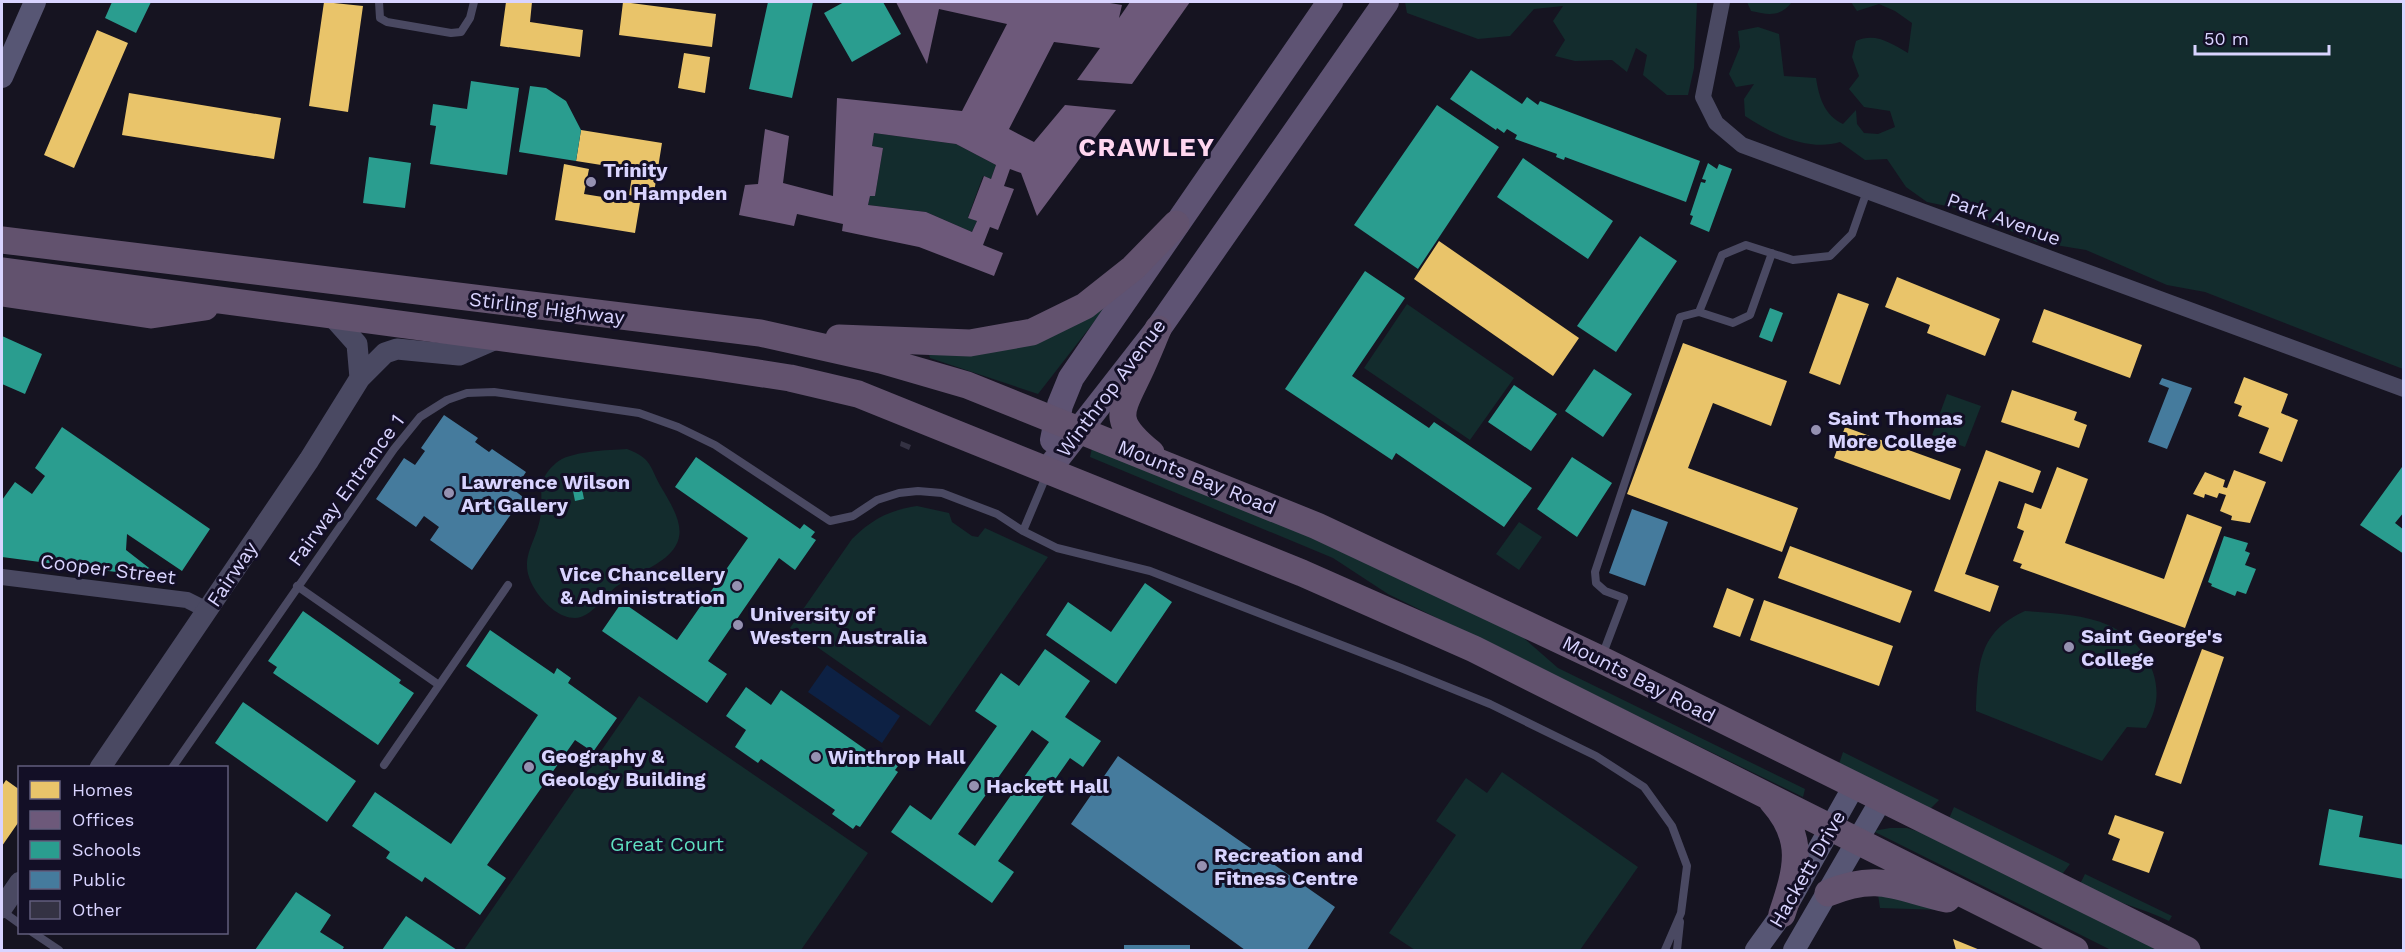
<svg xmlns="http://www.w3.org/2000/svg" width="2405" height="952" font-family="'Work Sans',sans-serif">
  <style>
    .green { fill: #132c2d }
    .water { fill: #0d2144 }
    .homes { fill: #e9c46a }
    .offices { fill: #6d597a; fill-rule: evenodd }
    .schools { fill: #2a9d8f; fill-rule: evenodd }
    .public { fill: #457b9d }
    .building { fill: #343243 }
    .lines { fill: none; stroke-linecap: round; stroke-linejoin: round }
    .service { stroke: #4a4962; stroke-width: 8 }
    .minor { stroke: #4a4962; stroke-width: 16 }
    .tertiary { stroke: #4a4962; stroke-width: 21 }
    .secondary { stroke: #575674; stroke-width: 22 }
    .primary { stroke: #5e5373; stroke-width: 26 }
    .trunk { stroke: #62526e; stroke-width: 27 }
    .poi-dot { fill: #9591b1; stroke: #130f26; stroke-width: 2 }
    .labels { text-anchor: middle; stroke-width: 6; stroke-linejoin: round; paint-order: stroke }
    .poi-label { font-size: 20px; font-weight: bold; fill: #d9d4ff; stroke: #130f26; text-anchor: start }
    .street-label { font-size: 20px; fill: #d9d4ff; stroke: #130f26 }
    .park-label { font-size: 20px; fill: #5fe0c0; stroke: #130f26 }
    .district-label { font-size: 26px; font-weight: bold; letter-spacing: 1.5px; fill: #ffd6f0; stroke: #130f26 }
  </style>
  <rect width="100%" height="100%" fill="#161421"/>
  <!-- green -->
  <path class="green" d="M1405,2H1697L1694,68L1688,95H1667L1643,75L1647,55L1636,48L1627,72L1612,60L1575,61L1555,56L1565,40L1553,21L1563,6L1534,9L1510,36L1478,39L1407,13Z
    M1747,2H1792C1780,17 1769,15 1751,11Z
    M1851,2H2403V369L2205,292L2167,285L2086,250L2037,242L1956,208L1927,202L1906,187L1887,159L1865,160L1840,142C1809,152 1770,133 1745,116L1744,99L1754,84L1736,87L1729,74L1740,47L1738,31L1758,27L1779,34L1784,76L1816,78C1819,97 1824,115 1843,124L1856,110L1857,124L1864,133L1878,134L1895,127L1890,111L1864,107L1849,89L1859,76L1852,57L1856,41C1875,32 1891,43 1908,53L1912,23L1895,11L1879,4L1857,11Z
    M874,133L956,144L996,165L991,179L983,176L968,217L977,221L972,232L926,212L868,205L870,196H875L883,148L872,146Z
    M1122,286L1038,394L930,358L928,351L977,352Z
    M1407,304L1514,378L1470,440L1364,368Z
    M1947,394L1981,406L1965,447L1932,435Z
    M1092,448L1330,544L1510,626L1558,668L1805,789L1803,797L1388,594L1333,558L1090,457Z
    M627,449C652,459 649,465 661,487C681,520 693,543 653,566C642,573 628,578 617,586C605,595 591,618 575,618C560,618 546,605 538,594C513,559 538,545 541,512C543,490 536,481 556,463C569,451 609,450 627,449Z
    M917,506L949,513L952,522L972,536L978,537L985,528L1048,557L930,726L790,628L852,539C872,519 890,510 917,506Z
    M1519,522L1542,537L1519,570L1496,554Z
    M2025,611C2052,613 2083,614 2108,625C2149,643 2171,689 2146,728L2127,727L2102,761L1976,711C1978,665 1978,632 2025,611Z
    M639,696L868,853L801,950H464Z
    M1843,752L1939,800L1928,811L1838,767Z
    M1502,772L1638,867L1580,950H1415L1389,933L1456,835L1436,821L1466,778L1487,793Z
    M1954,807L2070,864L2060,877L1948,821Z
    M1890,828H1907L1929,835L2167,950H2111L1873,831Z
    M2085,874L2172,916L2169,921C2140,907 2108,900 2079,886Z
    M1877,888L1942,910L1880,908Z"/>
  <!-- water -->
  <path class="water" d="M827,665L900,716L882,743L808,692Z"/>
  <!-- homes -->
  <path class="homes" d="M324,2L363,6L348,112L309,106Z
    M506,2H532L530,22L583,30L580,57L500,46Z
    M623,2L716,14L712,47L619,35Z
    M97,30L128,43L74,168L44,155Z
    M684,53L710,57L705,93L678,88Z
    M129,93L281,118L274,159L122,135Z
    M581,130L662,143L653,199L629,195L633,170L576,161Z
    M564,164L589,169L584,194L640,203L635,233L555,220Z
    M1439,241L1579,338L1553,376L1414,279Z
    M1897,277L2000,319L1985,356L1927,333L1930,325L1885,307Z
    M1838,293L1869,304L1840,385L1809,373Z
    M2044,309L2142,345L2130,378L2032,342Z
    M1683,343L1787,381L1771,426L1713,403L1688,468L1798,508L1782,552L1627,494Z
    M2244,377L2288,394L2281,413L2298,420L2282,462L2259,453L2269,428L2238,416L2242,406L2234,403Z
    M2012,390L2077,412L2074,420L2087,425L2079,448L2001,422Z
    M1845,427L1961,469L1950,500L1834,458Z
    M1986,450L2041,471L2033,493L1999,481L1965,574L1999,586L1990,612L1934,591Z
    M2057,467L2088,479L2065,543L2164,579L2187,514L2222,527L2185,628L2020,568L2022,564L2013,561L2024,531L2017,528L2025,503L2041,509Z
    M2234,470L2266,482L2250,523L2231,520L2232,516L2220,511L2226,495L2219,493L2217,498L2205,494L2204,498L2193,494L2205,472L2225,480L2223,487L2227,488Z
    M1790,546L1912,591L1900,623L1778,578Z
    M1727,588L1754,599L1740,637L1713,627Z
    M1764,600L1893,646L1879,686L1750,640Z
    M2202,649L2224,657L2181,784L2155,775Z
    M6,780L20,790V820L2,846V786Z
    M2115,815L2164,832L2149,873L2112,860L2120,839L2108,834Z
    M1953,939L1980,950H1956Z"/>
  <!-- offices -->
  <path class="offices" d="M896,2H1104L1122,5L1119,18L1130,2H1190L1132,84L1077,80L1100,48L1054,42L1009,129L1034,142L1065,105L1116,110L1037,216L1021,173L1010,169L1004,186L1014,189L998,230L990,227L983,245L1003,253L994,276L919,247L842,231L843,224L797,214L794,226L739,215L745,185L758,184L765,129L789,136L783,183L833,196L837,98L962,111L1007,24L939,9L927,64ZM874,133L956,144L996,165L991,179L984,176L968,218L977,221L972,232L926,212L868,205L870,196H875L883,148L872,146Z"/>
  <!-- schools -->
  <path class="schools" d="M112,2H151L136,33L105,18Z
    M768,2H813L792,98L749,89Z
    M844,2H883L901,34L852,62L824,13Z
    M1471,70L1522,104L1527,97L1538,105L1540,101L1700,161L1686,202L1565,157L1564,160L1556,157L1557,154L1515,139L1517,135L1507,129L1504,133L1497,128L1496,130L1450,99Z
    M471,81L519,88L507,175L430,164L436,126L430,125L433,104L467,109Z
    M530,86L546,88L566,101L581,130L576,161L519,152Z
    M1437,105L1499,147L1418,269L1354,225Z
    M369,157L411,163L405,208L363,203Z
    M1523,158L1613,221L1588,259L1497,197Z
    M1708,163L1717,169L1719,164L1732,169L1709,232L1690,224L1693,216L1690,215L1701,182L1705,183L1706,180L1702,179Z
    M1640,236L1677,261L1616,352L1577,326Z
    M1365,271L1405,298L1352,376L1429,428L1434,422L1532,488L1504,527L1396,453L1392,460L1285,389Z
    M1770,308L1783,313L1772,342L1759,337Z
    M2,336L42,354L25,394L2,384Z
    M1594,369L1632,394L1603,437L1565,411Z
    M1514,385L1557,414L1531,451L1488,422Z
    M62,427L210,529L182,571L127,534L126,550L162,578L2,557V500L15,482L32,494L45,476L35,468Z
    M696,457L800,529L804,524L815,532L811,537L816,540L795,570L779,558L708,661L727,674L707,703L602,631L622,602L677,640L748,538L675,487Z
    M1572,457L1612,483L1577,537L1537,509Z
    M2402,467L2404,512L2395,523L2404,530V554L2360,525Z
    M581,484L584,499L575,501L572,486Z
    M2224,536L2248,543L2245,551L2250,553L2245,565L2256,569L2246,594L2237,591L2235,596L2211,586L2212,584L2208,582Z
    M1145,583L1172,602L1116,684L1046,635L1068,602L1111,632Z
    M303,611L401,680L399,683L414,693L378,745L273,673L277,667L268,661Z
    M490,630L554,674L557,668L571,678L568,683L617,718L593,752L575,740L487,865L506,878L480,915L425,877L422,882L386,858L390,852L352,826L375,792L451,844L538,715L466,666Z
    M1045,649L1090,681L1065,717L1101,741L1083,767L1070,758L998,861L1014,872L992,903L891,832L910,805L931,820L997,726L975,711L1001,673L1019,686ZM1032,730L1049,742L975,846L958,834Z
    M746,687L771,705L781,690L872,754L875,750L898,766L895,770L898,772L860,827L856,825L853,829L832,814L835,810L761,759L758,763L735,747L746,730L726,716Z
    M243,702L356,781L327,822L215,743Z
    M2329,809L2363,816L2359,837L2404,845V879L2319,865Z
    M296,892L331,915L320,932L344,947L342,950H255Z
    M406,916L457,950H382Z"/>
  <!-- public -->
  <path class="public" d="M2162,378L2192,388L2167,449L2148,442L2169,388L2159,384Z
    M444,415L478,438L475,442L489,452L492,449L526,472L514,490L523,497L472,570L430,540L439,527L424,516L416,527L376,499L404,458L415,465L425,451L421,448Z
    M1632,509L1668,522L1645,586L1609,573Z
    M1118,756L1335,907L1307,950H1245L1071,824Z
    M1124,945H1190V950H1124Z"/>
  <!-- building -->
  <path class="building" d="M901,441L911,445L909,450L900,446Z"/>
  <g class="lines">
    <!-- service -->
    <path class="service" d="M379,2L380,18L387,22L451,33L461,32L470,18L474,2
      M1699,312L1733,323L1750,315L1772,253
      M1023,531L1047,474
      M297,586L439,685
      M1602,656L1624,598L1605,591L1596,583L1595,572L1680,317L1699,312L1722,255L1746,245L1793,260L1830,256L1852,234L1867,191
      M384,765L508,585
      M172,768L394,449L420,417L447,400L467,393L494,392L639,413L678,427L715,445L830,521L853,516L877,500L899,493L918,491L942,493L997,514L1023,531L1057,548L1150,571L1401,668L1490,704L1596,756L1644,787L1672,826L1687,866L1681,913L1665,950
      M2,911L20,924
      M32,932L59,950
      M1677,950L1680,922"/>
    <!-- minor -->
    <path class="minor" d="M1722,2L1703,97L1716,123L1742,145L2404,389
      M2,577L187,600L207,610"/>
    <!-- tertiary -->
    <path class="tertiary" d="M332,316L357,344L360,378
      M100,768L309,460L360,378L385,353L397,349L459,355L498,338
      M2,908L20,882"/>
    <!-- secondary -->
    <path class="secondary" d="M2,77L35,2
      M1756,950L1782,914L1854,786
      M1794,950L1881,800"/>
    <!-- primary -->
    <path class="primary" d="M1053,440L1060,405L1071,378L1330,2
      M1048,470L1158,329L1386,2"/>
    <!-- trunk -->
    <path class="trunk" d="M2,240L760,333L881,360L967,385L1317,526L1600,659L2187,950
      M2,271L705,365L790,378L858,394L1302,573L1474,649L2075,950
      M2,293L151,315L205,307
      M839,338L970,343L1032,332L1085,306L1133,268L1176,224
      M1151,453C1111,420 1120,413 1139,373C1146,358 1152,343 1158,329
      M1772,801C1806,839 1797,869 1782,914
      M1828,893C1880,872 1896,888 1947,899"/>
  </g>
  <!-- markers -->
  <g class="poi-dot">
    <circle cx="591" cy="182" r="6"/>
    <circle cx="1816" cy="430" r="6"/>
    <circle cx="449" cy="493" r="6"/>
    <circle cx="737" cy="586" r="6"/>
    <circle cx="738" cy="625" r="6"/>
    <circle cx="2069" cy="647" r="6"/>
    <circle cx="816" cy="757" r="6"/>
    <circle cx="529" cy="767" r="6"/>
    <circle cx="974" cy="786" r="6"/>
    <circle cx="1202" cy="866" r="6"/>
  </g>
  <g class="labels">
    <!-- poi labels -->
    <g class="poi-label">
      <text x="603" y="177">Trinity<tspan x="603" dy="23">on Hampden</tspan></text>
      <text x="1828" y="425">Saint Thomas<tspan x="1828" dy="23">More College</tspan></text>
      <text x="461" y="489">Lawrence Wilson<tspan x="461" dy="23">Art Gallery</tspan></text>
      <text x="725" y="581" text-anchor="end">Vice Chancellery<tspan x="725" dy="23">&amp; Administration</tspan></text>
      <text x="750" y="621">University of<tspan x="750" dy="23">Western Australia</tspan></text>
      <text x="2081" y="643">Saint George's<tspan x="2081" dy="23">College</tspan></text>
      <text x="541" y="763">Geography &amp;<tspan x="541" dy="23">Geology Building</tspan></text>
      <text x="828" y="764">Winthrop Hall</text>
      <text x="986" y="793">Hackett Hall</text>
      <text x="1214" y="862">Recreation and<tspan x="1214" dy="23">Fitness Centre</tspan></text>
    </g>
    <!-- street labels -->
    <g class="street-label">
      <text transform="translate(2004 219) rotate(20)" y="7">Park Avenue</text>
      <text transform="translate(547 308) rotate(7)" y="7">Stirling Highway</text>
      <text transform="translate(1111 388) rotate(-53)" y="7">Winthrop Avenue</text>
      <text transform="translate(1197 477) rotate(22)" y="7">Mounts Bay Road</text>
      <text transform="translate(346 490) rotate(-54)" y="7">Fairway Entrance 1</text>
      <text transform="translate(108 569) rotate(7)" y="7">Cooper Street</text>
      <text transform="translate(232 574) rotate(-56)" y="7">Fairway</text>
      <text transform="translate(1639 679) rotate(27)" y="7">Mounts Bay Road</text>
      <text transform="translate(1807 869) rotate(-60)" y="7">Hackett Drive</text>
    </g>
    <!-- park labels -->
    <g class="park-label">
      <text x="667" y="851">Great Court</text>
    </g>
    <!-- district labels -->
    <g class="district-label">
      <text x="1147" y="156">CRAWLEY</text>
    </g>
  </g>
  <!-- border -->
  <rect width="2405" height="952" fill="none" stroke="#d9d4ff" stroke-width="6"/>
  <!-- legend -->
  <rect x="18" y="766" width="210" height="168" fill="#130f26" stroke="#625e7d" stroke-width="1.5"/>
  <rect x="30" y="781" width="30" height="18" fill="#e9c46a" stroke="#625e7d" stroke-width="1.5"/>
  <text x="72" y="796" font-size="18" fill="#d9d4ff">Homes</text>
  <rect x="30" y="811" width="30" height="18" fill="#6d597a" stroke="#625e7d" stroke-width="1.5"/>
  <text x="72" y="826" font-size="18" fill="#d9d4ff">Offices</text>
  <rect x="30" y="841" width="30" height="18" fill="#2a9d8f" stroke="#625e7d" stroke-width="1.5"/>
  <text x="72" y="856" font-size="18" fill="#d9d4ff">Schools</text>
  <rect x="30" y="871" width="30" height="18" fill="#457b9d" stroke="#625e7d" stroke-width="1.5"/>
  <text x="72" y="886" font-size="18" fill="#d9d4ff">Public</text>
  <rect x="30" y="901" width="30" height="18" fill="#343243" stroke="#625e7d" stroke-width="1.5"/>
  <text x="72" y="916" font-size="18" fill="#d9d4ff">Other</text>
  <!-- scale -->
  <path d="M2195 45v9h134v-9" fill="none" stroke="#d9d4ff" stroke-width="3"/>
  <text x="2204" y="45" font-size="18" fill="#d9d4ff" stroke="#130f26" stroke-width="4.5" paint-order="stroke">50 m</text>
</svg>
